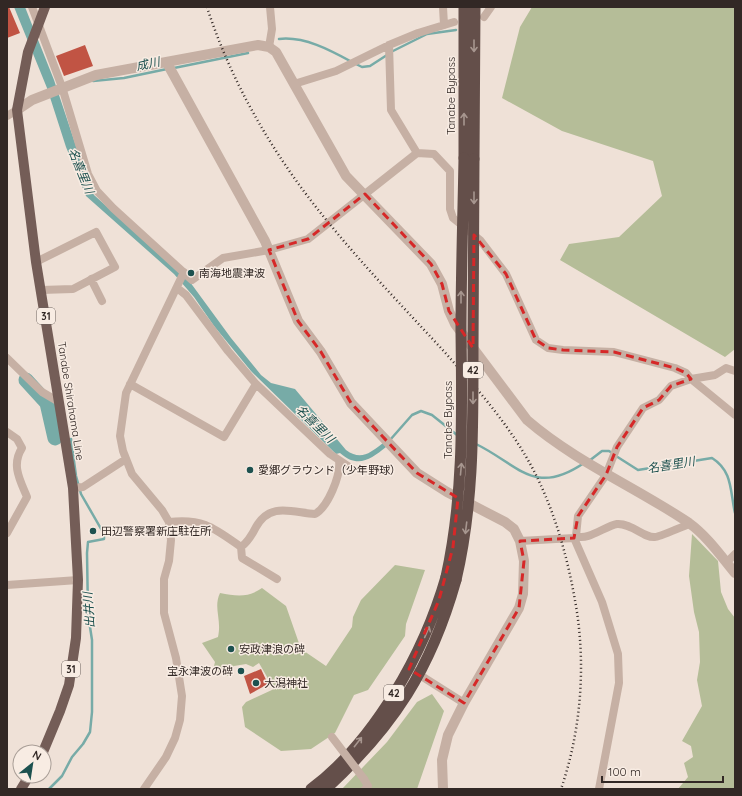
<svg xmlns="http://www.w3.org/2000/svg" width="742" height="796" font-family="Quicksand,'Noto Sans JP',sans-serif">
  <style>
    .green { fill: #b5bd98 }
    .water { fill: #77aba7 }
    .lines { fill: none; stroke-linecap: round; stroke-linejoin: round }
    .stream { stroke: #77aba7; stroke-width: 2.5 }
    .river { stroke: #77aba7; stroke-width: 15 }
    .building { fill: #c15444 }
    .minor { stroke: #c6b0a4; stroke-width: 8 }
    .tertiary { stroke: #c6b0a4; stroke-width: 10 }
    .primary { stroke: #745d57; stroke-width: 10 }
    .trunk { stroke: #644f4a; stroke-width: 11 }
    .rail { stroke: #322825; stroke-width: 2.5; stroke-dasharray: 1 3; stroke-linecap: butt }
    .minor-bridge { stroke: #c6b0a4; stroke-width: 8 }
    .trunk-bridge { stroke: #644f4a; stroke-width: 11 }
    .oneway { stroke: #a7968f }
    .marked { fill: none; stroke: #d62828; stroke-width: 3; stroke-dasharray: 8 5; stroke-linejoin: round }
    .poi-dot { fill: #1d514f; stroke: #f8ece3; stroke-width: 1.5 }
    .labels { text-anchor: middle; stroke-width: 3; stroke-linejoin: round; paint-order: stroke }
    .shield { fill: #f8ece3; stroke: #6d635e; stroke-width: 1 }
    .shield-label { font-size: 10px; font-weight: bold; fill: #322825 }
    .street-label { font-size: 11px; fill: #322825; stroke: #f8ece3 }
    .poi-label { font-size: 11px; fill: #322825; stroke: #f8ece3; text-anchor: start }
    .water-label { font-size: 12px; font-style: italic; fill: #1d514f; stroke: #f8ece3 }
  </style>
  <rect width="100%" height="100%" fill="#efe1d7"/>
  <!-- green -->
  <path class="green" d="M532,7H735V349L725,357L560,260L569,244L619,237L662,196L653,161L562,131L502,98L520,27Z
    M692,534L718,561L721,592L728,609L735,618V789H678L688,777L684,763L693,757L691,746L682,741L702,706L697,680L700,662L699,632L694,612L689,576Z
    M395,565L425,570L406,624L405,636L368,690L354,695L335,733L311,749L281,751L245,727L242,707L246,702L274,689L259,663L253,667L246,664L234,666L228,676L213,670L215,662L202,643L218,637C222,619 213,608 220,593C236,596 248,598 262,588L286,606L301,649L326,666L352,627L353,617L361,600Z
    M432,694L444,711L417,789H342L387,742L417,702Z"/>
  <!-- water -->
  <path class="water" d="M14,7H25L54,80L89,185L94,195L190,282L231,338L261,375L271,383L295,389L346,450C361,461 370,453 383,443L386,447C371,459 358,469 340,453L336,454L251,371L214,326L194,297L174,274L86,196L66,147L47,88Z"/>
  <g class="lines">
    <!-- stream -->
    <path class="stream" d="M279,39C304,36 330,50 352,62
      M391,52L427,34L456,30
      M356,64L362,67L370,66L387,55
      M174,68L248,53
      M93,81L124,78L167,69
      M390,440L412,415L421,411L432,415L457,435
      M476,444C519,465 534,497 584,463
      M616,456L638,470L712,458C733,471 730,492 735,513
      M589,461L602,451H609L612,453
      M49,789L62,776L72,757L83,744L90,732L92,712V640L88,614L87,553L88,542L104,539V534L81,494L76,476L71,439"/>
    <!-- river -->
    <path class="river" d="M26,380L47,403L55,438"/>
  </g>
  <!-- building -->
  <path class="building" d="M7,7H9L20,33L7,38Z
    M85,45L93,66L64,76L56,56Z
    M261,669L268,684L250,694L244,676Z"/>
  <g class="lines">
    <!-- minor -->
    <path class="minor" d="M32,7L62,87L88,174L97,191L113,208L192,280L223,258L269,250L308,239L417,153L434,154L450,171V209L453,218L480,240L506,274L536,340L548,348L563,350L614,352L675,368L686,373L691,379L735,415
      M443,7L444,25
      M484,17L491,7
      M389,45L391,110L417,153
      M269,47L272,29L270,7
      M294,84L336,71L389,45L418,33L454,22
      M7,116L17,110
      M36,262L96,232L115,267L73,289L41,290
      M91,279L102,301
      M177,288L186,295L228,351L256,384L330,454L348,466
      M7,358L42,392L59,402
      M130,384L224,437L256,384
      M7,432L17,439L22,448C11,465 20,480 27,497L7,533
      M73,488L83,487L126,459
      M169,522C203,518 214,528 241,547L242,558L277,579
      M576,536C588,541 605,526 617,524C632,523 643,538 655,537C660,537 683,526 690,524
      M574,538L602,602L618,654L619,683L599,789
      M520,541L574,538L576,536L578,516L606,475L617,447L643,408L659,400L671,386L691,379L715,375L726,368L735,371
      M241,547C248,542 252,535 256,527C270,502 291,512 315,514C328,507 341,475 339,461
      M727,562L735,554
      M7,585L78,580
      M415,672L464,703
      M364,779L368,786L365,789
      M144,789L166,757L175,738L180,720L182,696L176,658L164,613V579L169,561L171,540L169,522L162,510L132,474L123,451L120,436L126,393L184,272"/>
    <!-- tertiary -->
    <path class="tertiary" d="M167,63L265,241L298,321L321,352L351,403L417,473L447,492L505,522L514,529L520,541L524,561L523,594L519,608L464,703L448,735L442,760L443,789
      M17,110L32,100L96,75L258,45L269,47L276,52L346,176L431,264L442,284L449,311L455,324L527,420C577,463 636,487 689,523C707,536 721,556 735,573"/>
    <!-- primary -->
    <path class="primary" d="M43,752L60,711L69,685L76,638L78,580L73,488L36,262L17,110L28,52L45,7
      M21,789L29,776"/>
    <!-- trunk -->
    <path class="trunk" d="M464,158V7
      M474,159L475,7
      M311,789C375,741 424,653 446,577
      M326,789C394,726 431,669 456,580"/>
    <!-- rail -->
    <path class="rail" d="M207,7C232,85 276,159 328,222C363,265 402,306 440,347C475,386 511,426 535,473C556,515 568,559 576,606C586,666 581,731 561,789"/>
    <!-- minor-bridge -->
    <path class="minor-bridge" d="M332,737L364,779"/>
    <!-- trunk-bridge -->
    <path class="trunk-bridge" d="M446,577C464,495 462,414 461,331C461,273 463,216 464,158
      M456,580C474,504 473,428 473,350C473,287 474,223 474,159"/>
  </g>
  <!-- one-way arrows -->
  <defs><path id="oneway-shaft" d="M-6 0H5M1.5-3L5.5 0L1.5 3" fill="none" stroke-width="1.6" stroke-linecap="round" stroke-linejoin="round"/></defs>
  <g class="oneway">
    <use href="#oneway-shaft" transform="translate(474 46) rotate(90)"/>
    <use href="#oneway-shaft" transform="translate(464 119) rotate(-90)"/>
    <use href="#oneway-shaft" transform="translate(474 198) rotate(90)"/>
    <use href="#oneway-shaft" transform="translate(461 297) rotate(-90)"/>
    <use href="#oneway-shaft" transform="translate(473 398) rotate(90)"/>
    <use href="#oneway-shaft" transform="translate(461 469) rotate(-85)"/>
    <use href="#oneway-shaft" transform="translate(466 528) rotate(97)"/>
    <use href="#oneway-shaft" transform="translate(427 632) rotate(-67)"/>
    <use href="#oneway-shaft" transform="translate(358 742) rotate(-52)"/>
  </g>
  <!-- marked area -->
  <path class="marked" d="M365,194L431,264L442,284L449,311L473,348L474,235L506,274L536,340L548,348L563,350L614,352L675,368L686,373L691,379L671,386L659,400L643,408L617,447L606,475L578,516L574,538L520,541L524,561L519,608L464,703L409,669L439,600L453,547L458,498L417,473L351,403L321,352L298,321L269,250L308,239Z"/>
  <!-- markers -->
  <g class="poi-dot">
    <circle cx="191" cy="273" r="4"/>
    <circle cx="250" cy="470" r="4"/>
    <circle cx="93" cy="531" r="4"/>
    <circle cx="231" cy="649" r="4"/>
    <circle cx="241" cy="671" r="4"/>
    <circle cx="256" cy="683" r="4"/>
  </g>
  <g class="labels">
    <!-- shield labels -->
    <g class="shield">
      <rect x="37" y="308" width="18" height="16" rx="3"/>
      <rect x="463" y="362" width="20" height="16" rx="3"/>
      <rect x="62" y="661" width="18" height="16" rx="3"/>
      <rect x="384" y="685" width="20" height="16" rx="3"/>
    </g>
    <g class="shield-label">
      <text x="46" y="320">31</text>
      <text x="473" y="374">42</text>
      <text x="71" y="673">31</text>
      <text x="394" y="697">42</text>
    </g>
    <!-- street labels -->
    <g class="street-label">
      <text transform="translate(451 96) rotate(-90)" y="4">Tanabe Bypass</text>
      <text transform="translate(71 401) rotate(81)" y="4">Tanabe Shirahama Line</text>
      <text transform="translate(448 420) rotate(-90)" y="4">Tanabe Bypass</text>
    </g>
    <!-- poi labels -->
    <g class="poi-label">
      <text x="199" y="277">南海地震津波</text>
      <text x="258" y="474">愛郷グラウンド（少年野球）</text>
      <text x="101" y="535">田辺警察署新庄駐在所</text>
      <text x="239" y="653">安政津浪の碑</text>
      <text x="233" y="675" text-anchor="end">宝永津波の碑</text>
      <text x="264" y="687">大潟神社</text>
    </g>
    <!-- water labels -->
    <g class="water-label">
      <text transform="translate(148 64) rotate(-12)" y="4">成川</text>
      <text transform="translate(81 171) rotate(68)" y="4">名喜里川</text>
      <text transform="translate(315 424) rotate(44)" y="4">名喜里川</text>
      <text transform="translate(671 465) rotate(-9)" y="4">名喜里川</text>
      <text transform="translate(89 610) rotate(-94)" y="4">出井川</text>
    </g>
  </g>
  <!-- border -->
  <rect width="742" height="796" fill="none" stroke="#322825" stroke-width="16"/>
  <!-- north arrow -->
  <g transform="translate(32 764) rotate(30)"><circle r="19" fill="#f8ece3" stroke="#a99e97"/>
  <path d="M0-3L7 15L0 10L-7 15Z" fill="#1d514f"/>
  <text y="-6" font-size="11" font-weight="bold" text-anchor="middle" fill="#322825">N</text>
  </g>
  <!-- scale -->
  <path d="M602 776v6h121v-6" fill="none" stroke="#322825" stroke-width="2"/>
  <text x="608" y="776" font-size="12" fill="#322825" stroke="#f8ece3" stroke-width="3" paint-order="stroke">100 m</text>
</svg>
